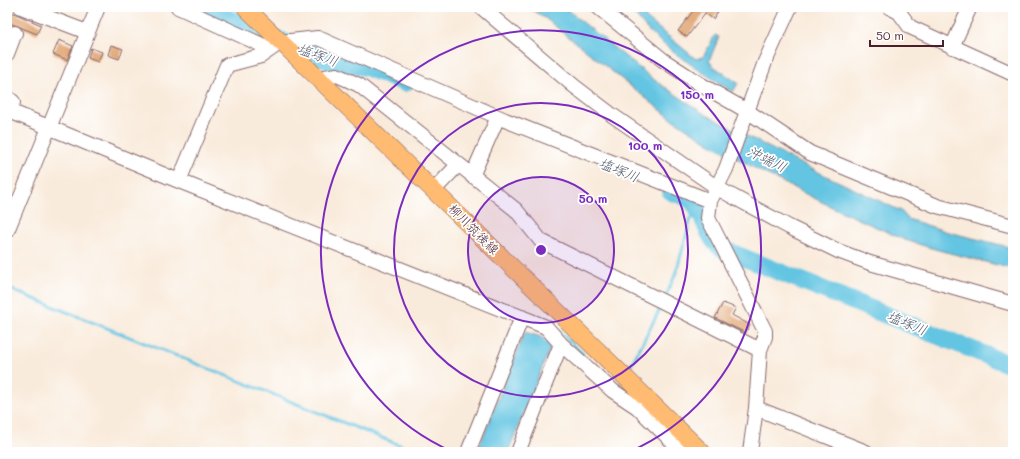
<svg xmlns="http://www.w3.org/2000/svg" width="1020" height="459" font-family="Mali,'Klee One',sans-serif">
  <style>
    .water { fill: #64c5e2; stroke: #577286 }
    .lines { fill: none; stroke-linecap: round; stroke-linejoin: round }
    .stream { stroke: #64c5e2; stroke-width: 3 }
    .river { stroke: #64c5e2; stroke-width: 18 }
    .building { fill: #e1a674 }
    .minor-casing { stroke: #876669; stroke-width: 16 }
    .major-casing { stroke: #876669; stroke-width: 18 }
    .minor { stroke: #fff; stroke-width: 14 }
    .major { stroke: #ffbb71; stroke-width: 17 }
    .ring { fill: none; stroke: #7b2cbf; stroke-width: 2 }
    .labels { text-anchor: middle; stroke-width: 3.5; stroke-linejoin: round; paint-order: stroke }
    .street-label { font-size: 13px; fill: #4a1f2b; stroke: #fff }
    .water-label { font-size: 14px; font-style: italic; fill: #53596b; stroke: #fff }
    .centre { fill: #7b2cbf; stroke: #fff; stroke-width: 2 }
    .ring-label { font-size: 12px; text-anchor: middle; font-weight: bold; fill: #7b2cbf; stroke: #fff; stroke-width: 3.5; stroke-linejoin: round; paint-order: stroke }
  </style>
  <rect width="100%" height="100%" fill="#fff"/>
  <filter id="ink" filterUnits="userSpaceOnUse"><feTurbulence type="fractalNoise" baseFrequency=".025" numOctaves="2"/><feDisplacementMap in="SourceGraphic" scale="8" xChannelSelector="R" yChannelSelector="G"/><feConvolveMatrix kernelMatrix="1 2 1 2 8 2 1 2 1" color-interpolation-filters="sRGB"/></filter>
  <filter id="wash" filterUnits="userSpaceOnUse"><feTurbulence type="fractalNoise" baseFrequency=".012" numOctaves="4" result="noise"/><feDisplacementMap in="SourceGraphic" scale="16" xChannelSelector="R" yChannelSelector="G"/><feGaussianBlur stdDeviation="0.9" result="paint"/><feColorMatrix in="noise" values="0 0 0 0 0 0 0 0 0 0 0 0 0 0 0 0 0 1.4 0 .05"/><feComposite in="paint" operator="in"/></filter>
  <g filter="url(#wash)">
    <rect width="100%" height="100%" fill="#f9ebdb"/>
    <!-- water -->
    <path class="water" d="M189,7H218L241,20L243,32Z
      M528,7H564L653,79L703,113L799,163L901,211L908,219L948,232L1013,248V269L938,250L905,240L836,209L764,173L711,144L672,119L545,18Z
      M632,7H642L646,18L696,59L703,57L715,35L719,37L709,61L713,66L738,83L733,92C708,76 639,34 632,7Z
      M525,332L541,337L551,346L508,452H477Z"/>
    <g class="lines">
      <!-- stream -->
      <path class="stream" d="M7,288L417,452
        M665,298L676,273L695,204
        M557,329L583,354
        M627,373L662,305"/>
      <!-- river -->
      <path class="river" d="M201,7L335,63L366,67L405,83
        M671,192C678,194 687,196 692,201C706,215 706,241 725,250L1013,366"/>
    </g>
    <g id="blocks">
      <!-- building -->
      <path class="building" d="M696,7H721L713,19L705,13L687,37L678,31Z
        M7,10L41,25L37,34L7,22Z
        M59,40L73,46L67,60L53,54Z
        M111,45L123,49L119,59L108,55Z
        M91,48L102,52L98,62L88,58Z
        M723,303L736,308L732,315L750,325L746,333L715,318Z"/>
    </g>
  </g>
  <g filter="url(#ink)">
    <use href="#blocks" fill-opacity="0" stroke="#876669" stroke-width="1"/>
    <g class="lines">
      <!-- minor casing -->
      <g class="minor-casing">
        <path id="minor" d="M21,7L87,32
          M178,7L271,49
          M481,7L574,86L612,115L719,189L789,227L838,251L870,263L1013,304
          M598,7L663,60L700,84L747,111L810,153L937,206L1013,226
          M889,7L899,12L910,27L1013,74
          M952,47L970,7
          M7,54L15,33
          M319,78L337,75L359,85L516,210L541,241L760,350
          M7,97L13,102L11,111
          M7,110L179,181L546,327L561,344L613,391L637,407L683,452
          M472,176L498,117
          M179,181L227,65L261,56L281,42L318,38L505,120L710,201
          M434,190L458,165
          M7,231L98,7
          M756,408L866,452
          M468,452L522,317
          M518,452L561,344
          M750,452L756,408L760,350L765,337V331L708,218L710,201L726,169L765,62L790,7"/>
      </g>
      <!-- major casing -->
      <g class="major-casing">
        <path id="major" d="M245,7L702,452"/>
      </g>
      <!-- minor -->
      <use href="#minor" class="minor"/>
      <!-- major -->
      <use href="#major" class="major"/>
    </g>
  </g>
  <!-- distance rings -->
  <circle cx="541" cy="250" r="73" fill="#7b2cbf" fill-opacity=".12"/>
  <g class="ring">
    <circle cx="541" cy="250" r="73"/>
    <circle cx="541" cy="250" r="147"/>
    <path d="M453 452A220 220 0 1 1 629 452"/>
  </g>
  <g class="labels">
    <!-- street labels -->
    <g class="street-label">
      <text transform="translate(474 229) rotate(45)" y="5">柳川筑後線</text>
    </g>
    <!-- water labels -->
    <g class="water-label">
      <text transform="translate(318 55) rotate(20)" y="5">塩塚川</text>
      <text transform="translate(767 159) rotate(26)" y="5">沖端川</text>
      <text transform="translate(619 170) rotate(22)" y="5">塩塚川</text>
      <text transform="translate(907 323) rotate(22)" y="5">塩塚川</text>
    </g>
  </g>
  <circle cx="541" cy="250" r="6" class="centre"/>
  <g class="ring-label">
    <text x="697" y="99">150 m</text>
    <text x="645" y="150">100 m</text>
    <text x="593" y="203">50 m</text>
  </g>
  <!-- margin -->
  <rect width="1020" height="459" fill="none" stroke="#fff" stroke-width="24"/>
  <!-- scale -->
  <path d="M870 40v6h73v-6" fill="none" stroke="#4a1f2b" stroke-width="2"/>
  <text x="876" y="40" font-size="12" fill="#4a1f2b" stroke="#ffffff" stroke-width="3" paint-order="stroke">50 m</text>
</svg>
